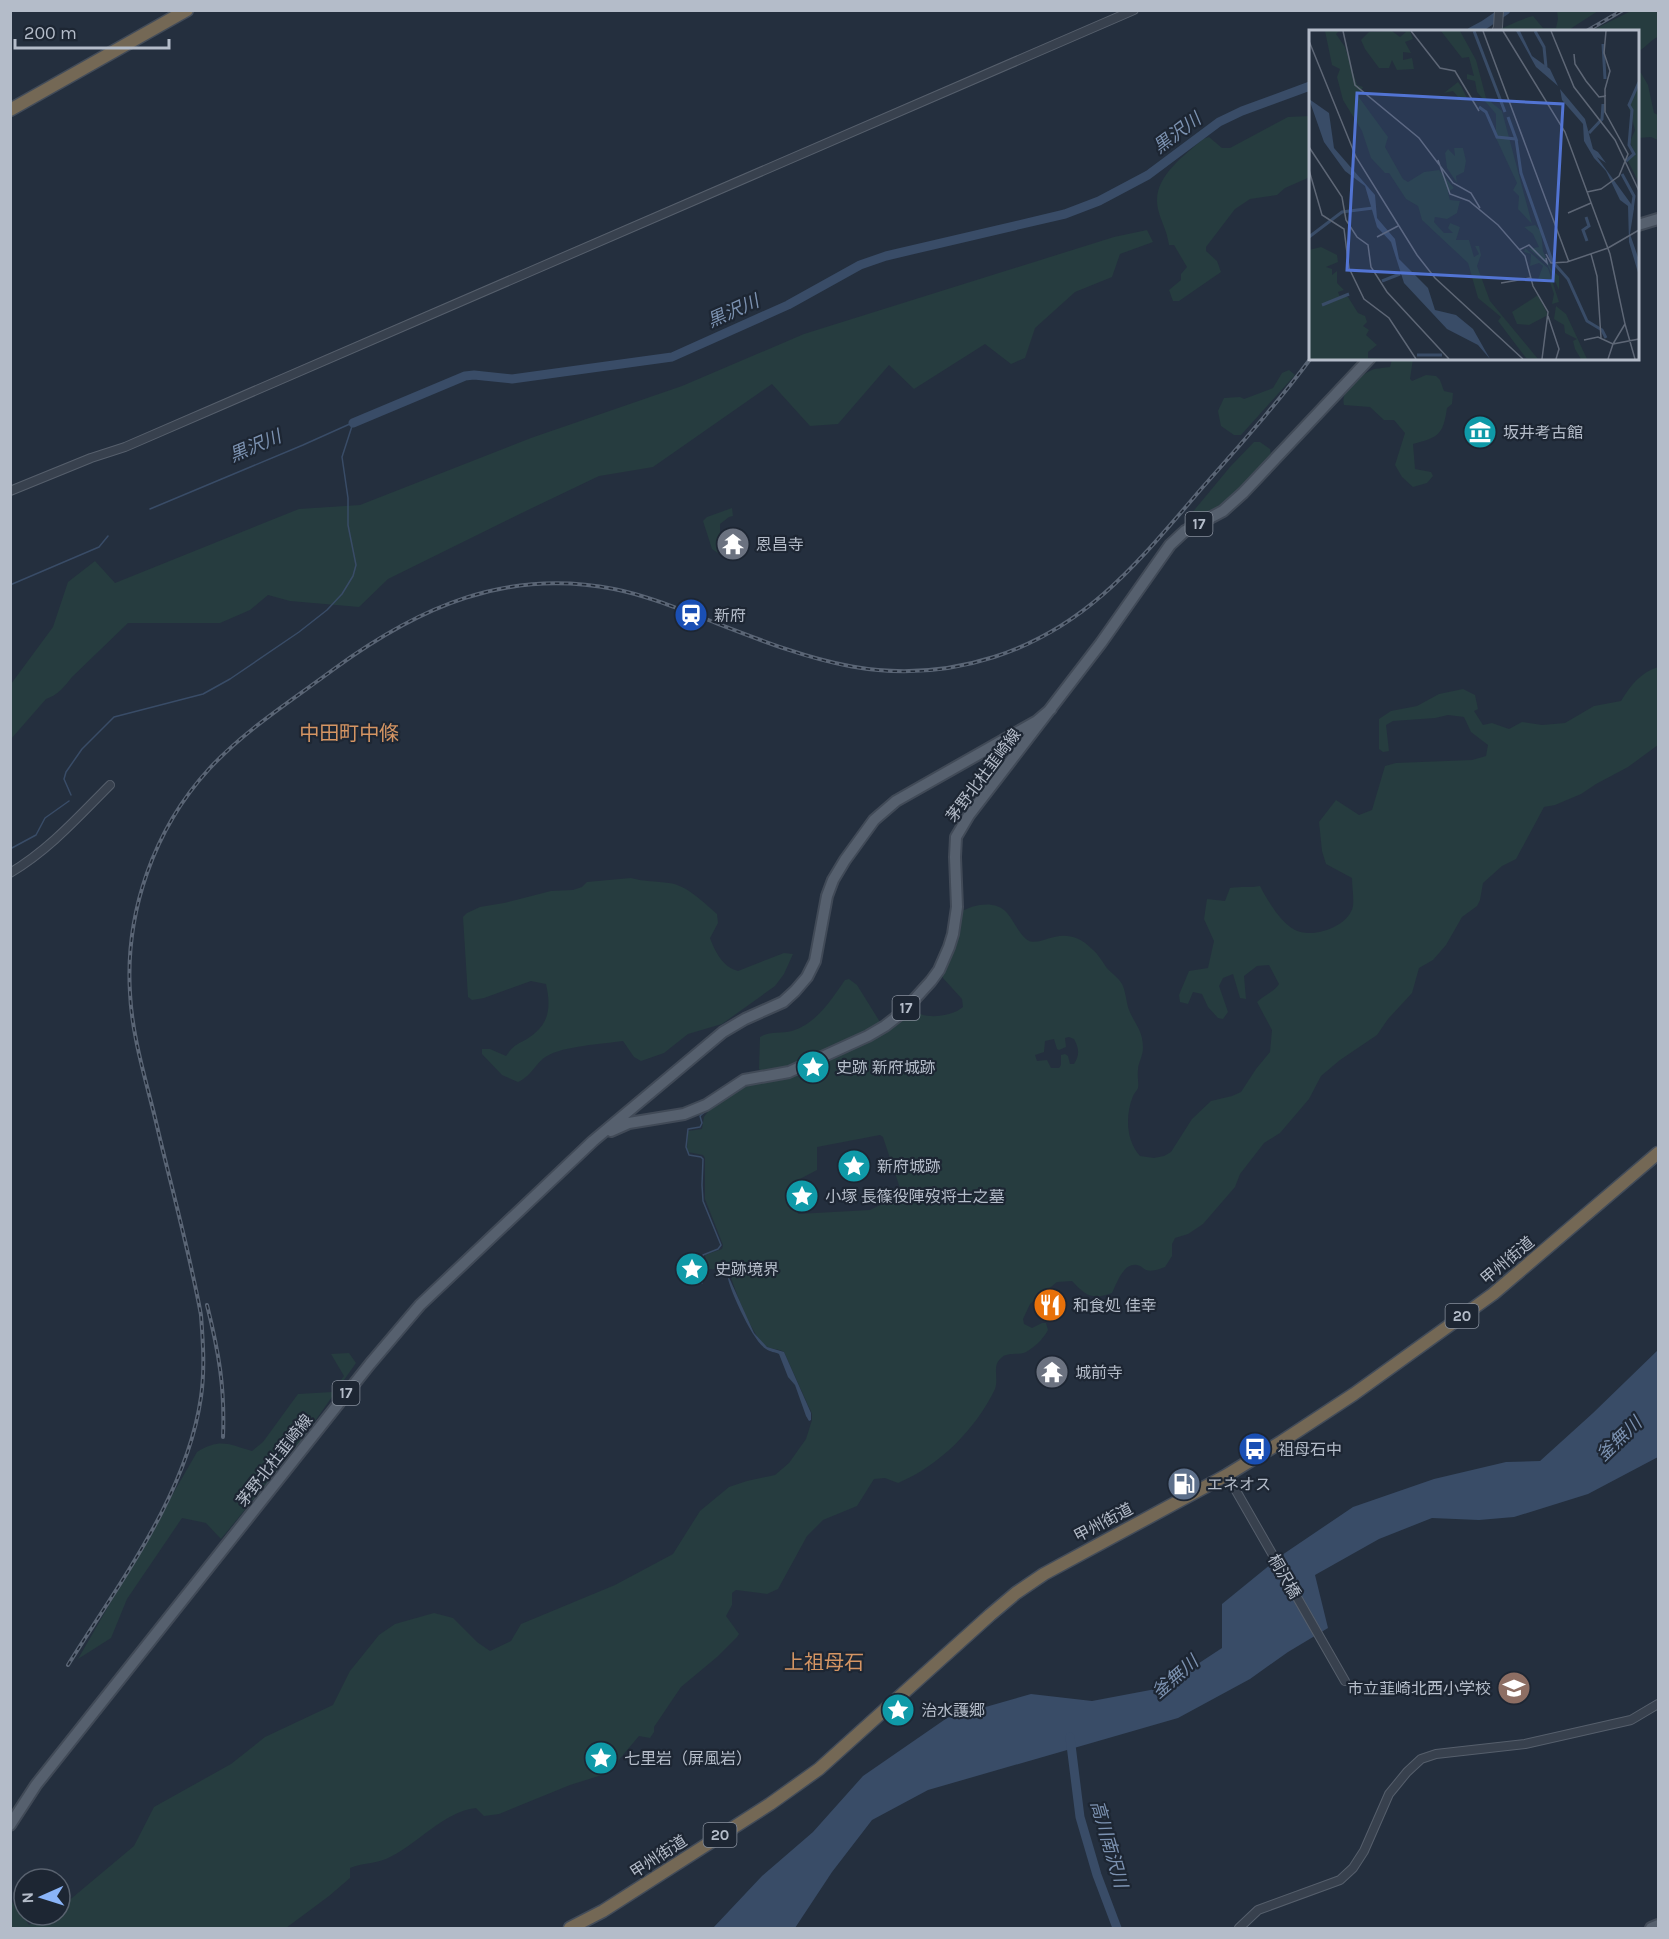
<svg xmlns="http://www.w3.org/2000/svg" width="1669" height="1939" font-family="Karla,'Noto Sans JP',sans-serif">
  <style>
    .green { fill: #263c3f; fill-rule: evenodd }
    .water { fill: #394c67 }
    .lines { fill: none; stroke-linecap: round; stroke-linejoin: round }
    .stream { stroke: #394c67; stroke-width: 1.5 }
    .river { stroke: #394c67; stroke-width: 9 }
    .minor-casing { stroke: #565f6c; stroke-width: 10 }
    .major-casing { stroke: #414a57; stroke-width: 14 }
    .highway-casing { stroke: #434c59; stroke-width: 15 }
    .minor { stroke: #38414e; stroke-width: 8 }
    .major { stroke: #56606e; stroke-width: 10 }
    .highway { stroke: #746855; stroke-width: 12 }
    .rail-casing { stroke: #5a6575; stroke-width: 4 }
    .rail { stroke: #1d2633; stroke-width: 1.5; stroke-dasharray: 4.5; stroke-linecap: butt }
    .labels { text-anchor: middle; stroke-width: 4.5; stroke-linejoin: round; paint-order: stroke }
    .shield { fill: #1d2633; stroke: #878f9c; stroke-width: 1.5 }
    .shield-label { font-size: 15px; font-weight: bold; fill: #b4bcc9 }
    .poi-label { font-size: 16px; fill: #b4bcc9; stroke: #1d2633; text-anchor: start }
    .street-label { font-size: 16px; fill: #b4bcc9; stroke: #1d2633 }
    .water-label { font-size: 18px; font-style: italic; fill: #7c92b1; stroke: #1d2633 }
    .quarter-label { font-size: 20px; fill: #d59563; stroke: #1d2633 }
    .inset-river { fill: none; stroke: #394c67; stroke-width: 3 }
    .inset-road { fill: none; stroke: #5e6776; stroke-width: 1.5 }
    .view { fill: #5274d3; fill-opacity: 0.15; stroke: #5274d3; stroke-width: 3 }
    .inset-edge { fill: none; stroke: #b4bcc9; stroke-width: 3 }
  </style>
  <rect width="100%" height="100%" fill="#242f3e"/>
  <!-- green -->
  <path class="green" d="M1633,10L1658,11V37C1650,40 1646,48 1638,51V32L1591,31Z
    M1557,11H1598L1567,31L1492,32C1506,27 1518,20 1533,16L1543,28H1556L1558,19Z
    M1638,72L1641,73L1648,85L1654,113L1658,115V140L1651,137L1638,138Z
    M1310,116V177L1285,188L1277,195L1250,199L1235,209L1206,247V251L1217,261L1221,272L1179,301H1173L1169,290L1181,280V274L1187,267L1174,245H1169C1167,230 1161,222 1158,209C1151,178 1183,157 1203,139L1209,137L1222,148H1230L1288,117Z
    M1147,230L1153,242L1120,254L1112,277L1075,292L1035,328L1025,358L1011,364L985,344L914,389L889,365L838,424L810,426L772,384L653,467L599,476L530,509L388,579L359,607L290,601L268,595L250,610L220,623H128L72,677C65,686 58,695 46,699L11,739V684L53,627L68,582L95,561L115,583L299,509L360,505L531,438L682,386L804,334L1114,237Z
    M1392,359H1413L1410,379L1412,381L1426,375L1436,376L1440,380L1444,391L1453,393L1452,404L1447,408C1443,435 1439,437 1413,444L1415,469L1431,472L1433,476L1427,483L1413,487L1402,477L1395,465L1405,433L1394,420H1384L1370,407L1344,405C1340,391 1359,376 1372,370C1376,368 1385,368 1390,367Z
    M1289,370L1295,375L1241,435H1234L1221,426L1218,411L1224,398L1240,397L1244,399L1273,388L1282,373Z
    M1254,442H1260L1270,449L1271,455C1248,482 1229,503 1197,518L1191,514L1230,467Z
    M732,508L733,516L729,517L720,524V543L725,547V551L718,553L712,549L703,521L707,517Z
    M1658,667V745L1628,767L1596,784L1581,794L1555,805L1544,807L1516,859L1502,866L1483,883L1480,900L1477,906L1462,917L1446,945L1433,960L1419,968L1412,993L1388,1019L1377,1035L1340,1060L1321,1076L1309,1099L1280,1133L1264,1143L1240,1174L1235,1187L1203,1224L1188,1234L1175,1238L1172,1244V1256L1165,1267C1159,1269 1153,1272 1146,1270C1142,1268 1142,1266 1137,1265C1123,1263 1117,1283 1112,1293C1092,1300 1086,1296 1072,1281L1057,1282L1030,1304L1023,1319L1024,1324L1032,1328L1042,1323H1046L1048,1330C1044,1338 1035,1347 1026,1352C1017,1356 1007,1351 1000,1359C992,1367 999,1378 995,1389C976,1429 939,1466 898,1483L885,1478L874,1479L857,1506L823,1520L807,1536L778,1589L767,1594L736,1590L732,1593V1605L726,1616L739,1634L737,1637L717,1657L681,1687L654,1727V1732L650,1738L639,1736L617,1762L602,1775L570,1785L499,1814L484,1816L476,1808C444,1811 416,1846 386,1859C374,1864 361,1863 350,1868V1878L329,1896L286,1928H11L10,1899L29,1925L48,1915H60V1908L134,1846L154,1807L231,1764L265,1737L333,1705L350,1671L379,1635L395,1624L434,1613L453,1618L477,1642L490,1651L511,1641L521,1624L615,1585L673,1554L700,1511L729,1487L747,1481L775,1475L789,1463L806,1439L812,1420V1414L784,1352C778,1348 771,1350 766,1346C751,1336 735,1289 729,1272L727,1270L707,1269L705,1255L722,1249L723,1245L705,1199V1158L703,1155L688,1152L687,1149L688,1131L702,1129L704,1117L712,1106L739,1086L784,1076L908,1012C915,1010 916,1013 923,1015C935,1018 954,1015 963,1007L962,999L943,978L942,973L954,949L961,912C974,904 996,900 1007,913C1014,921 1018,932 1026,939C1040,951 1062,919 1092,949C1098,954 1102,961 1106,967C1111,973 1118,977 1122,984C1126,992 1126,1002 1129,1010C1135,1025 1143,1030 1143,1048C1143,1056 1138,1063 1138,1070C1137,1076 1139,1083 1138,1088C1137,1091 1134,1093 1133,1096C1125,1116 1126,1140 1140,1156L1154,1158L1164,1156L1171,1152L1192,1119L1211,1101L1232,1096L1241,1092L1256,1069L1270,1052L1272,1030L1257,1002C1264,995 1274,992 1279,984L1269,965L1257,966L1244,976L1246,999L1240,998L1233,974L1223,978L1219,986L1228,1012L1223,1019L1218,1018L1208,1007L1202,994L1193,992L1188,1004L1180,1002L1179,995L1189,971L1208,968L1214,941L1204,919L1207,899L1225,901L1230,888C1241,886 1250,888 1260,886C1267,900 1281,923 1295,930C1312,939 1349,927 1353,906C1354,897 1352,887 1352,878L1326,864L1322,851L1319,822L1336,800L1359,815L1372,810L1385,766L1396,763L1472,760L1486,756L1488,745L1471,732L1464,717L1448,715L1435,718L1393,721L1386,725L1389,751L1383,752L1379,749V719L1391,711L1417,706L1439,694L1463,689L1475,695L1478,709L1474,711L1483,725L1492,723L1509,729L1522,722L1542,725L1565,723L1594,706L1621,701C1631,685 1640,673 1658,667ZM1069,1037L1074,1039C1079,1048 1080,1055 1074,1064H1070L1068,1056L1065,1054L1061,1055V1065L1059,1068H1051L1047,1060L1037,1061L1035,1055L1044,1052L1045,1041L1054,1039L1057,1049L1059,1050L1066,1047L1065,1038ZM880,1135L883,1137L901,1191L900,1195L870,1210L798,1214L796,1181L817,1170V1147Z
    M631,878C645,882 656,881 669,883C687,885 704,903 717,914L718,923L710,938C715,952 723,967 738,971L784,953L793,954L784,974L775,986L722,1024L688,1034L664,1053L641,1061L634,1057L623,1041C602,1044 564,1046 547,1056C535,1063 533,1075 518,1082L502,1075L482,1054V1049H490L506,1056C517,1040 523,1044 535,1033C551,1020 550,1002 546,984L531,981L484,998L472,1000L468,997L463,917L467,913L480,907L504,903L551,891L573,890L582,887L587,882Z
    M849,979L857,985L880,1022L879,1026L787,1069L763,1073L759,1069L760,1037C769,1031 782,1034 792,1031C816,1024 832,999 845,980Z
    M349,1353L356,1363L298,1445L221,1539L206,1523L182,1518L127,1599L111,1638L78,1659L197,1452C220,1438 228,1444 252,1451L263,1442L298,1394L332,1392L344,1376L331,1354Z"/>
  <!-- water -->
  <path class="water" d="M727,1273L754,1333L767,1347L784,1352L811,1413V1420L809,1421L806,1416L795,1385L788,1377L779,1354C775,1352 770,1352 766,1349C753,1342 727,1285 727,1273Z
    M1658,1350V1457L1588,1494L1514,1517L1479,1520L1432,1518L1379,1539L1315,1575L1328,1628L1288,1652L1250,1679L1178,1718L928,1790L872,1820L832,1872L795,1928H713L762,1876L813,1832L863,1776L947,1718L1031,1694L1092,1701L1161,1688L1222,1648V1604L1282,1555L1353,1507L1434,1479L1506,1462L1540,1461L1593,1413Z"/>
  <g class="lines">
    <!-- stream -->
    <path class="stream" d="M150,509L303,445L352,423
      M10,585L99,547L108,536
      M71,795L64,779L66,772L82,749L114,717L203,694L230,679L299,632L327,610L342,594L353,576L356,565L348,525V498L342,457L353,423
      M10,849L36,835L45,818L69,801
      M702,1283L703,1255L718,1249L721,1245L703,1201L702,1185L703,1159L701,1157L689,1155L686,1147L688,1129L700,1127L702,1123L700,1116L709,1108"/>
    <!-- river -->
    <path class="river" d="M1471,32L1484,25L1506,10
      M353,423L465,376L474,375L512,379L672,357L788,305L860,265L886,256L1065,214L1099,201L1148,175L1219,122L1242,111L1310,86
      M1070,1737L1080,1817L1097,1875L1117,1928"/>
    <!-- minor casing -->
    <g class="minor-casing">
      <path id="minor" d="M1496,32L1498,27L1499,10
        M10,491L91,458L125,447L1134,10
        M10,873C50,849 78,817 110,785
        M1227,1475L1345,1681
        M1239,1928L1258,1910L1340,1880L1353,1868L1364,1851L1389,1794L1407,1772L1421,1759L1436,1754L1525,1744L1631,1720L1658,1704"/>
    </g>
    <!-- major casing -->
    <g class="major-casing">
      <path id="major" d="M1638,225L1658,219
        M611,1131L629,1123L684,1114L706,1105L744,1080L789,1072L868,1036L885,1026L903,1012L931,981L939,970L949,947L953,934L957,907L955,857L956,837L969,815L1101,643L1170,545L1185,531L1223,511L1243,493L1370,358
        M10,1825L36,1785L370,1364L420,1305L593,1141L723,1032L745,1019L783,1002L795,991L807,977L815,961L827,896L833,880L845,860L874,820L896,801L1037,721L1051,709
        M1651,1928L1658,1925"/>
    </g>
    <!-- highway casing -->
    <g class="highway-casing">
      <path id="highway" d="M10,110L187,10
        M570,1928L603,1911L770,1804L819,1769L990,1615L1016,1593L1044,1574L1227,1475L1281,1442L1354,1394L1493,1294L1658,1153"/>
    </g>
    <!-- minor -->
    <use href="#minor" class="minor"/>
    <!-- major -->
    <use href="#major" class="major"/>
    <!-- highway -->
    <use href="#highway" class="highway"/>
    <!-- rail casing -->
    <g class="rail-casing">
      <path id="rail" d="M1585,32L1623,10
        M207,1305C219,1353 225,1388 223,1437
        M68,1665C119,1583 187,1495 201,1397C205,1369 203,1342 201,1315C189,1250 171,1186 156,1122C146,1080 132,1037 130,993C125,912 154,829 209,769C245,730 291,701 334,669C419,607 506,568 614,589C644,595 674,607 703,618C804,657 884,692 994,657C1088,627 1140,560 1202,488C1239,446 1277,404 1311,358"/>
    </g>
    <!-- rail -->
    <use href="#rail" class="rail"/>
  </g>
  <!-- icons -->
  <defs>
    <g id="museum-disc" transform="scale(1.725)"><circle r="9.5" fill="#0f9aa8" stroke="#1d2633"/><path d="M0-6L6-3V-2H-6V-3ZM-5-1h2V3h-2ZM-1-1h2V3h-2ZM3-1h2V3H3ZM-6 4H6V6H-6Z" fill="#fff"/></g>
    <g id="temple-disc" transform="scale(1.725)"><circle r="9.5" fill="#6b7280" stroke="#1d2633"/><path d="M0-6L5-2H3V0L6.5 2.5H4V6H1.5V3h-3V6H-4V2.5H-6.5L-3 0V-2H-5Z" fill="#fff"/></g>
    <g id="station-disc" transform="scale(1.725)"><circle r="9.5" fill="#1a4fb4" stroke="#1d2633"/><path d="M-3-6H3Q5-6 5-4V2Q5 4 3 4L4.5 6H3L1.5 4h-3L-3 6H-4.5L-3 4Q-5 4-5 2V-4Q-5-6-3-6ZM-3.5-4v3h7v-3ZM-3.5 1v1.5H-2V1ZM2 1v1.5H3.5V1Z" fill="#fff"/></g>
    <g id="sight-disc" transform="scale(1.725)"><circle r="9.5" fill="#0f9aa8" stroke="#1d2633"/><path d="M0-6L1.8-2.2L6-1.7L2.9 1.2L3.7 5.4L0 3.3L-3.7 5.4L-2.9 1.2L-6-1.7L-1.8-2.2Z" fill="#fff"/></g>
    <g id="restaurant-disc" transform="scale(1.725)"><circle r="9.5" fill="#e8710a" stroke="#1d2633"/><path d="M-5-6h1v4h1v-4h1v4h1v-4h1v5L-1.5 .5V6h-2V.5L-5-1ZM5-6V6H3V1.5H1.5Q1.5-4 5-6Z" fill="#fff"/></g>
    <g id="bus-disc" transform="scale(1.725)"><circle r="9.5" fill="#1a4fb4" stroke="#1d2633"/><path d="M-5-6H5V4H4V6H2V4H-2V6H-4V4H-5ZM-3.5-4V0h7V-4ZM-3.5 1.2v1.5H-2V1.2ZM2 1.2v1.5H3.5V1.2Z" fill="#fff"/></g>
    <g id="fuel-disc" transform="scale(1.725)"><circle r="9.5" fill="#5c6f8a" stroke="#1d2633"/><path d="M-5.5-6h7V0h2V4h1.3V-2.5L3-4.5l.8-.8L6-3V5H2.5V1h-1V6h-7ZM-4.2-4.7v3.2H.2V-4.7Z" fill="#fff"/></g>
    <g id="school-disc" transform="scale(1.725)"><circle r="9.5" fill="#8d6e63" stroke="#1d2633"/><path d="M0-5L7-2L0 1L-7-2ZM-4 1L0 2.5L4 1V4Q0 6-4 4Z" fill="#fff"/></g>
  </defs>
  <g fill-rule="evenodd">
    <use href="#museum-disc" x="1480" y="432"/>
    <use href="#temple-disc" x="733" y="544"/>
    <use href="#station-disc" x="691" y="615"/>
    <use href="#sight-disc" x="813" y="1067"/>
    <use href="#sight-disc" x="854" y="1166"/>
    <use href="#sight-disc" x="802" y="1196"/>
    <use href="#sight-disc" x="692" y="1269"/>
    <use href="#restaurant-disc" x="1050" y="1305"/>
    <use href="#temple-disc" x="1052" y="1372"/>
    <use href="#bus-disc" x="1255" y="1449"/>
    <use href="#fuel-disc" x="1184" y="1484"/>
    <use href="#school-disc" x="1514" y="1688"/>
    <use href="#sight-disc" x="898" y="1710"/>
    <use href="#sight-disc" x="601" y="1758"/>
  </g>
  <g class="labels">
    <!-- shield labels -->
    <g class="shield">
      <rect x="1185.5" y="512" width="27" height="24" rx="4.5"/>
      <rect x="892.5" y="996" width="27" height="24" rx="4.5"/>
      <rect x="1445.5" y="1304" width="33" height="24" rx="4.5"/>
      <rect x="332.5" y="1381" width="27" height="24" rx="4.5"/>
      <rect x="703.5" y="1823" width="33" height="24" rx="4.5"/>
    </g>
    <g class="shield-label">
      <text x="1199" y="529">17</text>
      <text x="906" y="1013">17</text>
      <text x="1462" y="1321">20</text>
      <text x="346" y="1398">17</text>
      <text x="720" y="1840">20</text>
    </g>
    <!-- poi labels -->
    <g class="poi-label">
      <text x="1503" y="438">坂井考古館</text>
      <text x="756" y="550">恩昌寺</text>
      <text x="714" y="621">新府</text>
      <text x="836" y="1073">史跡 新府城跡</text>
      <text x="877" y="1172">新府城跡</text>
      <text x="825" y="1202">小塚 長篠役陣歿将士之墓</text>
      <text x="715" y="1275">史跡境界</text>
      <text x="1073" y="1311">和食処 佳幸</text>
      <text x="1075" y="1378">城前寺</text>
      <text x="1278" y="1455">祖母石中</text>
      <text x="1207" y="1490">エネオス</text>
      <text x="1491" y="1694" text-anchor="end">市立韮崎北西小学校</text>
      <text x="921" y="1716">治水護郷</text>
      <text x="624" y="1764">七里岩（屏風岩）</text>
    </g>
    <!-- street labels -->
    <g class="street-label">
      <text transform="translate(983 775) rotate(-53)" y="6">茅野北杜韮崎線</text>
      <text transform="translate(1507 1260) rotate(-40)" y="6">甲州街道</text>
      <text transform="translate(274 1460) rotate(-52)" y="6">茅野北杜韮崎線</text>
      <text transform="translate(1103 1522) rotate(-28)" y="6">甲州街道</text>
      <text transform="translate(1285 1576) rotate(60)" y="6">桐沢橋</text>
      <text transform="translate(658 1856) rotate(-33)" y="6">甲州街道</text>
    </g>
    <!-- water labels -->
    <g class="water-label">
      <text transform="translate(1177 133) rotate(-37)" y="6">黒沢川</text>
      <text transform="translate(733 311) rotate(-24)" y="6">黒沢川</text>
      <text transform="translate(255 446) rotate(-23)" y="6">黒沢川</text>
      <text transform="translate(1619 1439) rotate(-44)" y="6">釜無川</text>
      <text transform="translate(1175 1677) rotate(-41)" y="6">釜無川</text>
      <text transform="translate(1109 1844) rotate(74)" y="6">高川南沢川</text>
    </g>
    <!-- quarter labels -->
    <g class="quarter-label">
      <text x="349" y="740">中田町中條</text>
      <text x="824" y="1669">上祖母石</text>
    </g>
  </g>
  <!-- overview -->
  <g transform="translate(1309 30)">
    <rect width="330" height="330" fill="#242f3e"/>
    <path d="M16,1H30L27,4L36,17L48,55L54,57L49,66L79,107L76,117L94,149L99,152L115,142L130,140L145,158L139,162L141,170L151,171L148,183L138,189L126,187L125,192L135,203H144L139,198L141,193L151,197L147,210H160L165,227L170,224L166,216H170L172,225L168,236L181,271L229,329L217,328L189,291L192,287L169,268L159,233L113,190L109,176L97,169L80,143H76L62,128L53,101L34,70L28,47L31,39L23,35ZM83,1L91,7L97,2L91,1H101L104,9L96,12L102,23L94,22V30L103,28L105,39L88,40L83,30L80,38H70L56,19L52,10L60,2ZM132,1H151L167,30L177,68L193,81L223,194L209,179L210,166L204,160L208,153L187,108V84L168,62L166,51L158,49V44L165,46L160,27L153,28ZM149,52L152,56L158,68H150L144,61L135,63ZM330,53V153L318,129L325,122L321,112L326,100L319,74ZM145,118H154L157,131L155,142L147,146L148,153L138,138L136,123L139,119L146,126ZM226,195L232,201L234,221L242,239L250,246V260L238,234L220,219L230,217L224,204L215,197ZM12,217L28,225L29,232L17,237L23,239V245L28,241V253L35,260L29,262L31,267H39L49,283L56,286L58,292L54,296L60,300L57,305L68,315L59,322V328L77,329H0V220ZM216,218L239,238L250,272L243,274L245,264L240,249H229L234,236L230,233L221,236L222,224L215,222ZM229,265L239,285L220,295L208,294L203,282ZM247,276L257,284L278,329H272L266,319L264,311L268,309L256,303L255,295L245,289Z" fill="#263c3f"/>
    <path d="M207,1H211L223,26L241,39L249,56L227,37ZM251,59L276,89L284,119L289,122L297,133L288,127L325,178L321,204L330,230V246L320,212L319,176L311,170L297,141L285,128L275,111L274,94L253,70ZM0,69L20,83L25,118L66,165L68,188L86,209L90,229L119,258L126,280L147,285L164,299L181,329L169,315L138,299L95,253L82,212L68,197L56,156L36,141L15,112Z" fill="#394c67"/>
    <path class="inset-river" d="M165,1L196,82M226,1L235,17L237,37M294,14L296,49M170,77L177,82L188,107L207,109L199,87M280,103L293,89L294,74M207,109L212,143L243,231L259,249L278,291L293,300L297,308M317,131L325,124L320,115L323,80L320,75L330,52M313,144L325,166L323,180M277,187L280,196L274,200L278,211M0,207L33,182L64,178M73,251L91,244M13,275L40,264M108,325H133"/>
    <path class="inset-road" d="M34,1L46,55L110,108L144,153L162,163L171,178M102,1L131,38L146,41L170,81M174,1L260,232M194,1L256,102L301,224L316,294L304,314L289,307L275,310M242,1L265,57L306,110L330,161M0,11L47,127L108,225L126,248L214,329M265,24L266,34L277,51L290,67L297,66M0,117L33,167L37,190L48,207L59,215L62,237L78,262L140,329M129,130L141,164L160,171L189,195L216,226L224,256L239,282L233,329M0,140L13,185L35,199L40,238L55,269L80,288L107,329M278,162L292,159L310,146L319,124L296,82V59L301,41L295,23L297,1M259,183L282,173M68,207L89,196M299,218L330,200M210,220L220,215L238,233L237,228M237,224L242,233L258,232L299,218M282,224L288,246L292,308M192,253L221,248M239,286L250,319L247,329M316,294L326,329M299,329L304,314L330,309"/>
    <path class="view" d="M48,63L254,74L244,251L38,240Z"/>
    <rect width="330" height="330" class="inset-edge"/>
  </g>
  <!-- border -->
  <rect width="1669" height="1939" fill="none" stroke="#b4bcc9" stroke-width="24"/>
  <!-- north arrow -->
  <g transform="translate(42 1897) rotate(267)"><circle r="28" fill="#1d2633" stroke="#59626f" stroke-width="1.5"/>
  <path d="M0-4.5L10 22L0 15L-10 22Z" fill="#8ab4f8"/>
  <text y="-9" font-size="16" font-weight="bold" text-anchor="middle" fill="#b4bcc9">N</text>
  </g>
  <!-- scale -->
  <path d="M15 39v9h154v-9" fill="none" stroke="#b4bcc9" stroke-width="3"/>
  <text x="24" y="39" font-size="18" fill="#b4bcc9" stroke="#1d2633" stroke-width="4.5" paint-order="stroke">200 m</text>
</svg>
